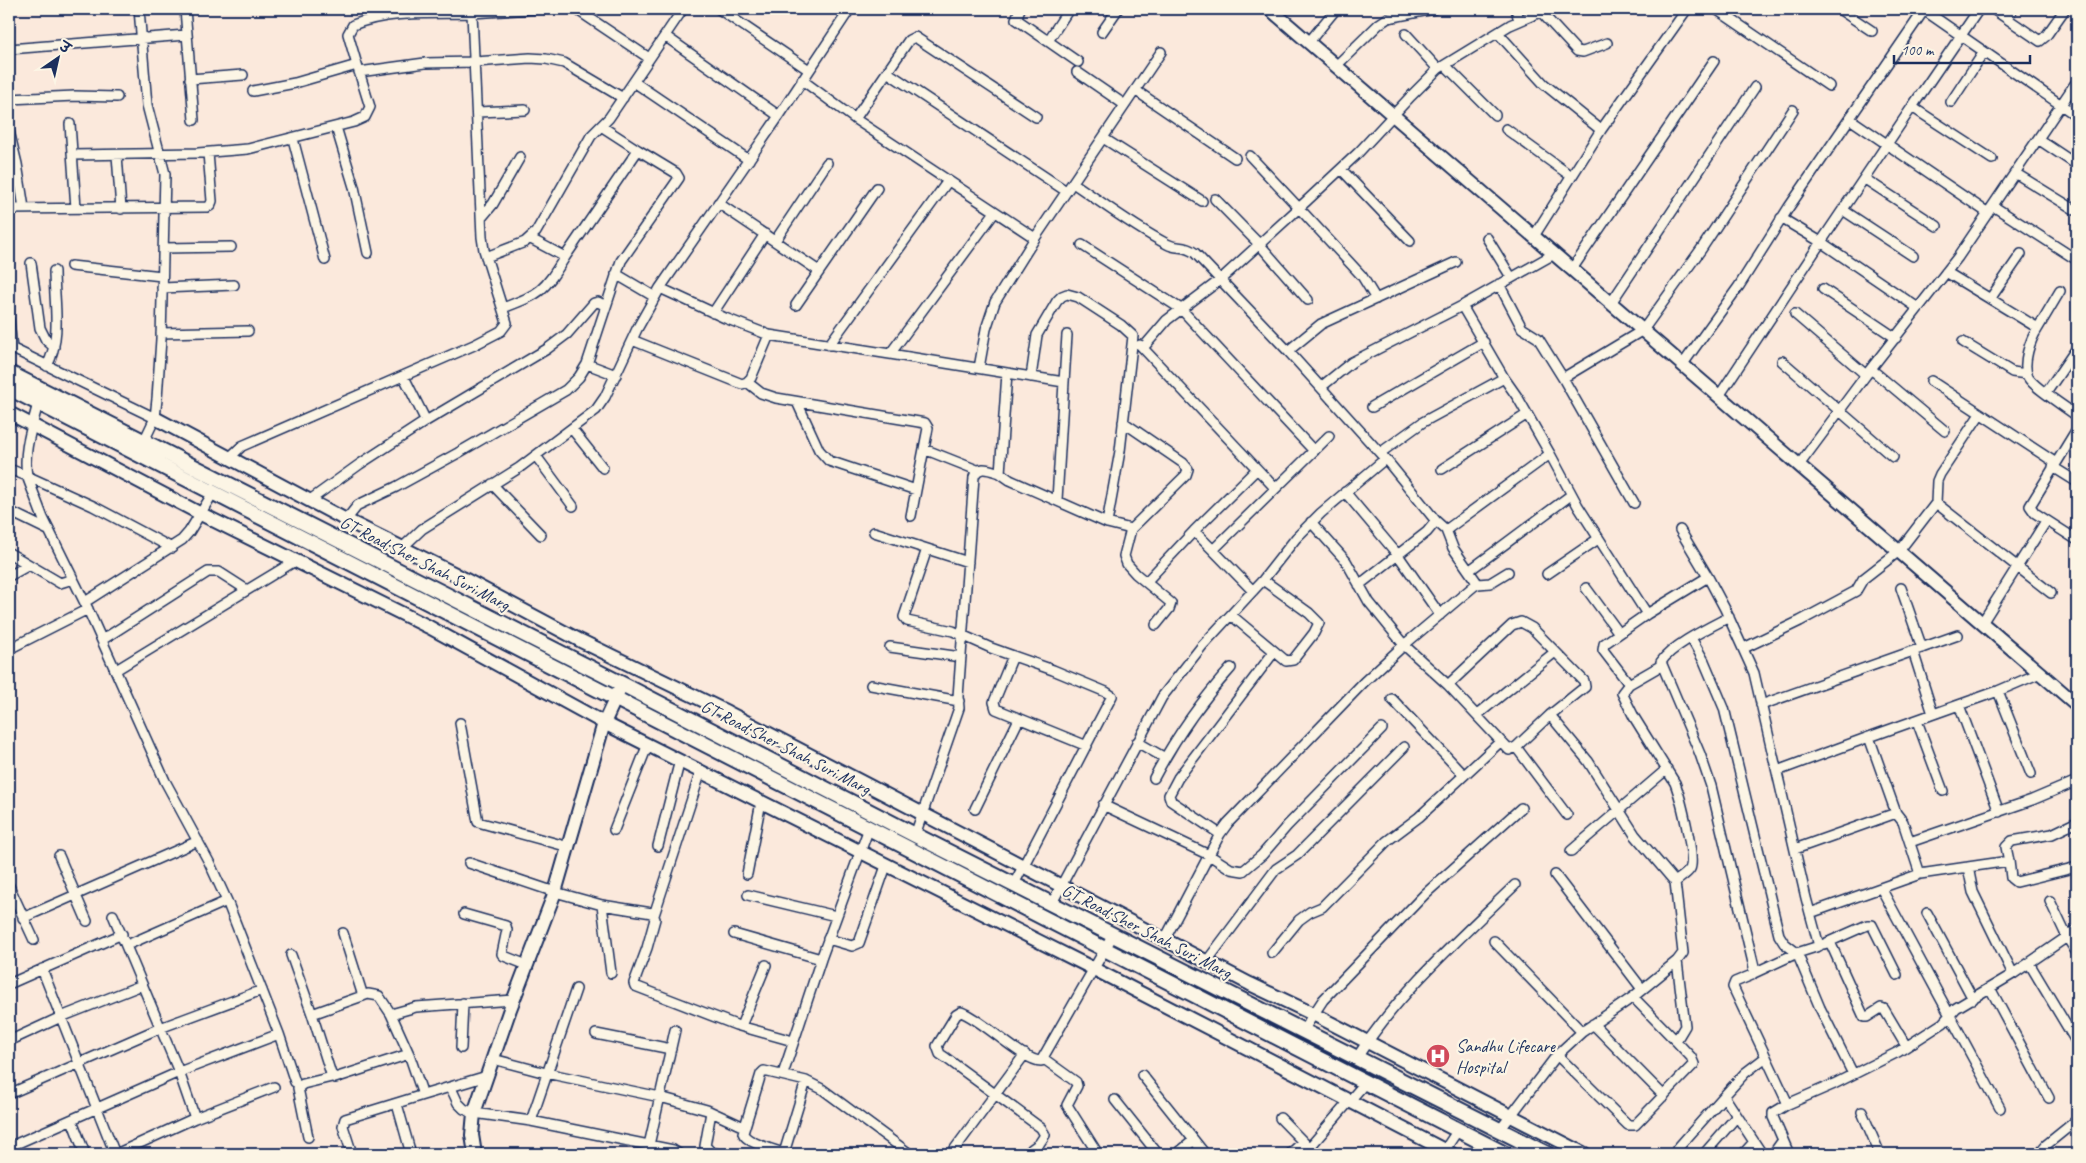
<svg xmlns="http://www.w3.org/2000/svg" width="2086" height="1163" font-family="Caveat,'Playpen Sans Deva',sans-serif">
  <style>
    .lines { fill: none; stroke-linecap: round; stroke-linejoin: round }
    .street-casing { stroke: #1b2f5e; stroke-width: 12 }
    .secondary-casing { stroke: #1b2f5e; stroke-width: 16 }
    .primary-casing { stroke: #1b2f5e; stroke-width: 18 }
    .street { stroke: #fcf5e5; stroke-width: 9 }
    .secondary { stroke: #fcf5e5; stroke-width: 12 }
    .primary { stroke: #fcf5e5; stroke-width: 14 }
    .labels { text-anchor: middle; stroke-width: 4.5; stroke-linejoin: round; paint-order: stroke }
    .street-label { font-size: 18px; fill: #1b2f5e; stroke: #fcf5e5 }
    .poi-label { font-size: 18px; fill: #1b2f5e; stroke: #fcf5e5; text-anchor: start }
  </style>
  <rect width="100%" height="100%" fill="#fbe9dc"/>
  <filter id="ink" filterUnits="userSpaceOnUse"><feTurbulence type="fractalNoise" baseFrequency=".02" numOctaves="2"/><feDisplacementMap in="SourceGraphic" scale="10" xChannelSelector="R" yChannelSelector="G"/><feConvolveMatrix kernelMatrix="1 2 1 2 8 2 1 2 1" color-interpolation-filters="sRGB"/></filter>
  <g filter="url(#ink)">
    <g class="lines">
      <!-- street casing -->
      <g class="street-casing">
        <path id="street" d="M139,9L147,105L165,174L161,339L157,399L155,418L144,441
          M185,9L194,120
          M472,9V13L533,9
          M576,9L649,58
          M719,9L809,70
          M1020,9L1016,19L1078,62
          M1516,9L1519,21
          M1716,9L1829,86
          M1839,9L1872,31
          M1993,9L2040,41L2046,36L2065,9
          M1541,12L1577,51L1583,52L1607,43
          M2007,18L2013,9
          M1102,32L1118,9
          M1498,33L1544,84L1601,130
          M1406,34L1438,69
          M665,36L779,116
          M1048,41L1069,9
          M1309,42L1336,9
          M9,49L186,35
          M1445,65L1495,115
          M1336,66L1379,24L1388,18L1434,9
          M359,72L425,63L475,62L530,58L546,59L564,63L623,98
          M887,72L909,40L915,37L1036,117
          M1077,72L1125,105
          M190,79L243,75
          M802,80L855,119L1035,238L1161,52
          M634,82L749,160
          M1135,90L1235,158
          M9,99L75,96L117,97
          M1951,102L1984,52
          M1912,107L1979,9
          M477,112L525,110
          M855,119L887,72L1066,191
          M1850,119L1988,213
          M70,124L76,208
          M336,127L354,187L368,253
          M1506,129L1571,176
          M9,131L17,164L24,208
          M1103,138L1202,201
          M293,139L325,260
          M2038,139L2077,165
          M73,155L198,153L248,149L354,122L365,117L370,107L357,65L295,83L253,91
          M117,155L121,209
          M1250,156L1299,208L1358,153L1411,96L1438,69L1510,25L1547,9
          M1341,169L1410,241
          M2015,173L2077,211
          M1865,179L1937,226
          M1073,183C1104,204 1134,227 1167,244C1178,250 1183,244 1195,253L1288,351L1388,462L1436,521L1446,530L1453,548L1478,584
          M1215,199L1260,245L1308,300
          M718,203L819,271
          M1993,206L2077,260
          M9,209L207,207L210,206L212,201L208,153
          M1843,210L1913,256
          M995,212L890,354L1007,373L1000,473L1010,480L1107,523L1131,529
          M482,217L493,204L520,157
          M1534,236L1601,130L1687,9
          M1487,238L1511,277
          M531,239L565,257L638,150L601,126
          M775,241L827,163
          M1082,245L1181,309L1314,451
          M163,248L231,247
          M486,257L525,242L536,232L591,136L609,118L683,9
          M31,263L40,328L46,340L54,347
          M71,266L162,276
          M1572,269L1714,61
          M1946,272L2038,328C2030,340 2022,363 2028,377C2033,387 2067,408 2077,416
          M616,274L655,297
          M1499,284L1522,328L1538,338L1563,378L1634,503
          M162,288L234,285
          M660,288L779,116L848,12L844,9
          M1823,289L1896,338
          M1990,299L2021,254
          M1611,303L1755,87
          M796,305L877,188
          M1462,306L1554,254
          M503,308C542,293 543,292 565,257
          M1918,308L1821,242L1912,107L1992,159
          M713,313L765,234
          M1795,314L1866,375
          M9,320L12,349
          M2038,328L2060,291
          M161,333L248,331
          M632,340L742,384L747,382L751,378L769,335
          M1963,342L2012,372L2027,374
          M829,345L948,181
          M1140,345L1275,488
          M9,347L155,418
          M1143,348L1167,320L1220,280L1299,208L1362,276L1376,299
          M1288,351L1321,324L1456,262
          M1782,361L1893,457
          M587,364L616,375
          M1683,364L1739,286L1789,207L1924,10L2077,116
          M47,366C62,338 54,301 54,271
          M979,368L986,329L995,302L1035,238
          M1871,369L1945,431
          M1007,373L1064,382L1067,335
          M404,377L426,421
          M1031,377L1037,335L1057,301L1062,296L1067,294L1078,297L1121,325L1133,336L1120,451L1107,523
          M1563,378L1643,330L1702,248L1793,110
          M1931,381L2056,463
          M747,382L761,393L776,398L925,423L928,428L911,516
          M1321,387L1352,362L1462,306L1504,378
          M2046,393L2077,348
          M1719,396L1821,242L1781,218
          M797,402L819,450L829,461L916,490
          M38,403C32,428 23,449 27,476L93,506L172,548
          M1372,407L1484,342
          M1123,422L1183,463L1188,469L1186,475L1131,529L1124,556L1127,564L1136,574L1171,603L1169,609L1156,625
          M572,429L603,468
          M2077,429L2030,506L2035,513L2077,540
          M924,449L977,470
          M1380,453L1423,422L1504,378L1518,398L1550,454
          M536,456L573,506
          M229,458L242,446L474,345L501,331L507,323L484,250L482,237L472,13C433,14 390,10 353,25L348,34L357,65
          M1799,465L1866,375L1958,257L2077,81
          M2053,467L2077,482
          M9,469L27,476L43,518L86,605L165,781L209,862L227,901L279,1034L295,1082
          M1442,469L1526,415
          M492,484L541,535
          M1345,492L1398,555L1440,615
          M310,500L360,464L426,421L547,349L567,334L594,303L598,302L606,306
          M1057,500L1064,382
          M1936,503L1937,481L1940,474L1980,414
          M9,511L48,530
          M346,520L358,505L396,487L458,453L566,390L579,377L587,364L621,261L679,178L676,173L638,150
          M1446,530L1550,454L1578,506L1647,614
          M1680,530L1708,577
          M1194,531L1213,550
          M874,532L968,562
          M402,548L422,529L519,468L596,410L605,397L637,329L660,288L725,318L769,335L890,354
          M927,549L904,617L907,621L953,631L991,648L1053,670L1106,692L1112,696L1014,884
          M9,553L60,583L73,579
          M1470,570L1571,495
          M1547,574L1598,539
          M9,576L29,565
          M1146,582L1194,531L1257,469
          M1359,585L1427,532L1436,521
          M1586,588L1619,633
          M1901,588L1922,648
          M1253,591L1213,550L1329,436
          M85,602L182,540L189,532L213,493
          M1231,615L1286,661L1293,660L1314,633L1319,623L1309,613L1263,580
          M1729,617C1710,627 1672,645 1661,662L1700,754L1711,786L1754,967L1752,975L1735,982L1733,987L1766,1057
          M1982,623L2046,521
          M1691,638L1704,661L1724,708L1779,935L1784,943L1797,953L1820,1008L1853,1074
          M102,640L208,572H219L247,590
          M890,647L961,657
          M1744,648L1800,621L1856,591L1863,579L1899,551L1936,503L2051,593
          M9,649L88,609
          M1913,651L1933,714
          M1013,656L994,702L996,709L1087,746
          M1662,665L1629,684L1622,693L1634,717L1675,783C1680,796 1696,858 1690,869C1687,874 1680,878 1675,882
          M116,670L295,561
          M1629,684L1603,650L1604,644L1647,614L1708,577L1725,609L1754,673L1806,898L1819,946L1797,953L1754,973
          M871,685L959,701
          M1448,685L1512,625L1521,622L1532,628L1584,681L1585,687L1550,715L1516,747L1509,750L1448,685L1404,645L1474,586L1478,584L1490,583L1508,572
          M1998,691L2031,774
          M1392,699L1464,775
          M1761,705L1958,635
          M1959,705L1999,812
          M1477,715L1555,652
          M1917,721L1943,791
          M460,723L478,822L569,847
          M1869,737L1998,691L2040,673
          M1137,742L1165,758
          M1516,747L1567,815
          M1777,771L1869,737L1896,813L1903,822L1920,874
          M1154,778C1175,738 1201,701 1231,668
          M1103,805L1209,855L1231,869L1243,871L1262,855L1287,826L1382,729
          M975,809L1019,719
          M614,830L648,744
          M1220,834L1174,803L1171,801L1169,795L1178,778L1274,652
          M915,835L959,708L958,697L974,477C978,464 990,470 1000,473
          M1910,842L2032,800L2077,781
          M658,846L680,760
          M1795,849L1896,813
          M1571,851L1667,769
          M59,856L87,921
          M2009,861L2006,847L2012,841L2052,834L2077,822
          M469,863L555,892L602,905L652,913L655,919L647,948L634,983L635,986L736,1025L793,1041
          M1968,867L1973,892L2013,974
          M747,874L761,802
          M1555,875L1642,989
          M9,886L34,940
          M1881,888L2000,1108
          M748,895L836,916
          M2050,901L2067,937L2077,953
          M1052,903L1162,697L1202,646L1263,580L1296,538L1321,513L1385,459
          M602,905L611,973
          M1810,913L1920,874L2009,861L2011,878L2016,882L2077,867
          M1927,913L1973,999
          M464,914L506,926L507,930L502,954L504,956L527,965
          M113,915L179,1072L195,1118
          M654,915L701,771
          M23,918L198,841
          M343,933L363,996
          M734,934L821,959
          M828,939L852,946L859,943L886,866
          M1165,939L1220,834L1228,823L1364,682L1404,645L1369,602L1346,561L1311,522
          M1494,941L1582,1032L1633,997L1677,961L1683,953L1675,882L1635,835L1588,761L1550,715
          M1830,942L1864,1017H1867L1881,1008L1884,1009L1906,1046
          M1824,944L1867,925H1872L1897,975
          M127,945L227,901
          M1272,953L1299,920L1310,912L1322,907L1387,841L1419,817L1500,742
          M291,955L312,1014
          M1207,961L1276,869L1297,855L1404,747
          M2029,963L2077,1043
          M42,969L115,1154
          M9,984L122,934
          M1990,988L2049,1098
          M1633,997L1676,1041
          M391,1014L379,996L368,994L312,1014L331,1074L335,1078L409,1054
          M1593,1024L1664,1096
          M741,1026L766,965
          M1302,1032L1323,1000L1425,894L1521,808
          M1582,1032L1557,1055L1628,1125H1635L1694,1064L1691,1057L1676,1041L1685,1026L1677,961
          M596,1034L671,1049
          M9,1041L61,1017L142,985
          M461,1048L463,1003
          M493,1059L546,1073L660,1097L707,1110L744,1127
          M1044,1059L1076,1082L1077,1086L1067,1105L1098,1154
          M1356,1059C1398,993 1459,939 1515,885
          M783,1074L821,959L869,828
          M1142,1075L1205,1154
          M487,1076L423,1095L409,1054L391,1014L416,1007L513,1000
          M451,1088L458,1103L464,1109L474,1113L531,1121L673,1150L679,1154
          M9,1094L160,1028L262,990
          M1724,1096L1745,1073L1766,1057L1788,1104L1773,1113V1117L1789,1154
          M1115,1100L1158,1154
          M397,1104L411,1154
          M1788,1104L1834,1084L1898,1052L1943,1023L1956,1008L2013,974L2077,930
          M711,1112L705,1146L711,1152L718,1154
          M1862,1112L1880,1154
          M1280,1118L1315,1154
          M72,1120L85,1154
          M531,1121L576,989
          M1500,1130L1557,1055
          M308,1137L298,1088L303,1084L332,1077
          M649,1145L675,1030
          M9,1147L179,1072L279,1034
          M1309,1148L1365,1083
          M784,1153L806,1081
          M116,1154L195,1118L274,1087
          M352,1154L343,1126L345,1119L423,1095
          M786,1154C775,1150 746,1143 743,1133L761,1074L764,1071L806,1081L822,1089L910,1154
          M951,1154L1025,1054
          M1025,1154L1039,1144L1045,1135L1041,1128L946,1058L940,1054L937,1046L956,1015L961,1012C982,1019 1023,1061 1041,1061L1113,935
          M1177,1154L1194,1140
          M1290,1154L1303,1142
          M1442,1154L1458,1130
          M1678,1154L1677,1149L1724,1096L1762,1154
          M1704,1154L1737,1116
          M1743,1154L1754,1142
          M1773,1154L1783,1140
          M2042,1154L2041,1151L2046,1145L2077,1120"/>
      </g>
      <!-- secondary casing -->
      <g class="secondary-casing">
        <path id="secondary" d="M1270,9L2077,705
          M9,413L201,514L429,627L604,723L1094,969L1452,1154
          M155,418L346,520L455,574L581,641L727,712L1250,984L1313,1014L1585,1154
          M475,1154L472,1135L474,1113L510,1009L555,892L604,723L622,684"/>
      </g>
      <!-- primary casing -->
      <g class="primary-casing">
        <path id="primary" d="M9,373L622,684L915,835L1547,1154
          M9,388L1505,1154"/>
      </g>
      <!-- street -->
      <use href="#street" class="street"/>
      <!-- secondary -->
      <use href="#secondary" class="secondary"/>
      <!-- primary -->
      <use href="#primary" class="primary"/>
    </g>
  </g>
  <!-- icons -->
  <defs>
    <g id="hospital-disc" transform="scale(1.25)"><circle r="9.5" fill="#d1495b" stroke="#fcf5e5"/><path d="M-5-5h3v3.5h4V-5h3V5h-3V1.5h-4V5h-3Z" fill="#fff"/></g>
  </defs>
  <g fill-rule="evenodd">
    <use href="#hospital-disc" x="1438" y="1056"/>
  </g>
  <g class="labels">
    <!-- street labels -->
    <g class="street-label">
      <text transform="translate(425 563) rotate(27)" y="6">GT Road;Sher Shah Suri Marg</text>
      <text transform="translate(786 747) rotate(27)" y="6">GT Road;Sher Shah Suri Marg</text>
      <text transform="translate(1147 931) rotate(27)" y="6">GT Road;Sher Shah Suri Marg</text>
    </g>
    <!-- poi labels -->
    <g class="poi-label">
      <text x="1456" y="1052">Sandhu Lifecare<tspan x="1456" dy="21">Hospital</tspan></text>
    </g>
  </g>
  <!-- margin -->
  <rect width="2086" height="1163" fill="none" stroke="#fcf5e5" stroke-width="30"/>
  <rect x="15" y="15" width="2056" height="1133" fill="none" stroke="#1b2f5e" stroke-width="2" filter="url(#ink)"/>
  <!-- north arrow -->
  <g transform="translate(58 58) rotate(34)" stroke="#fcf5e5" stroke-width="4" paint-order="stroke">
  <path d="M0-4L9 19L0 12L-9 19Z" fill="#1b2f5e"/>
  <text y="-8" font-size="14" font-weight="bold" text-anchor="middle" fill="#1b2f5e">उ</text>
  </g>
  <!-- scale -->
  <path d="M1894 55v8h136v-8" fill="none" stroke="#1b2f5e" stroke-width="2.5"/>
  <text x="1901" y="55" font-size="15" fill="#1b2f5e" stroke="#fcf5e5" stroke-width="4" paint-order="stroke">100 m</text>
</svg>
